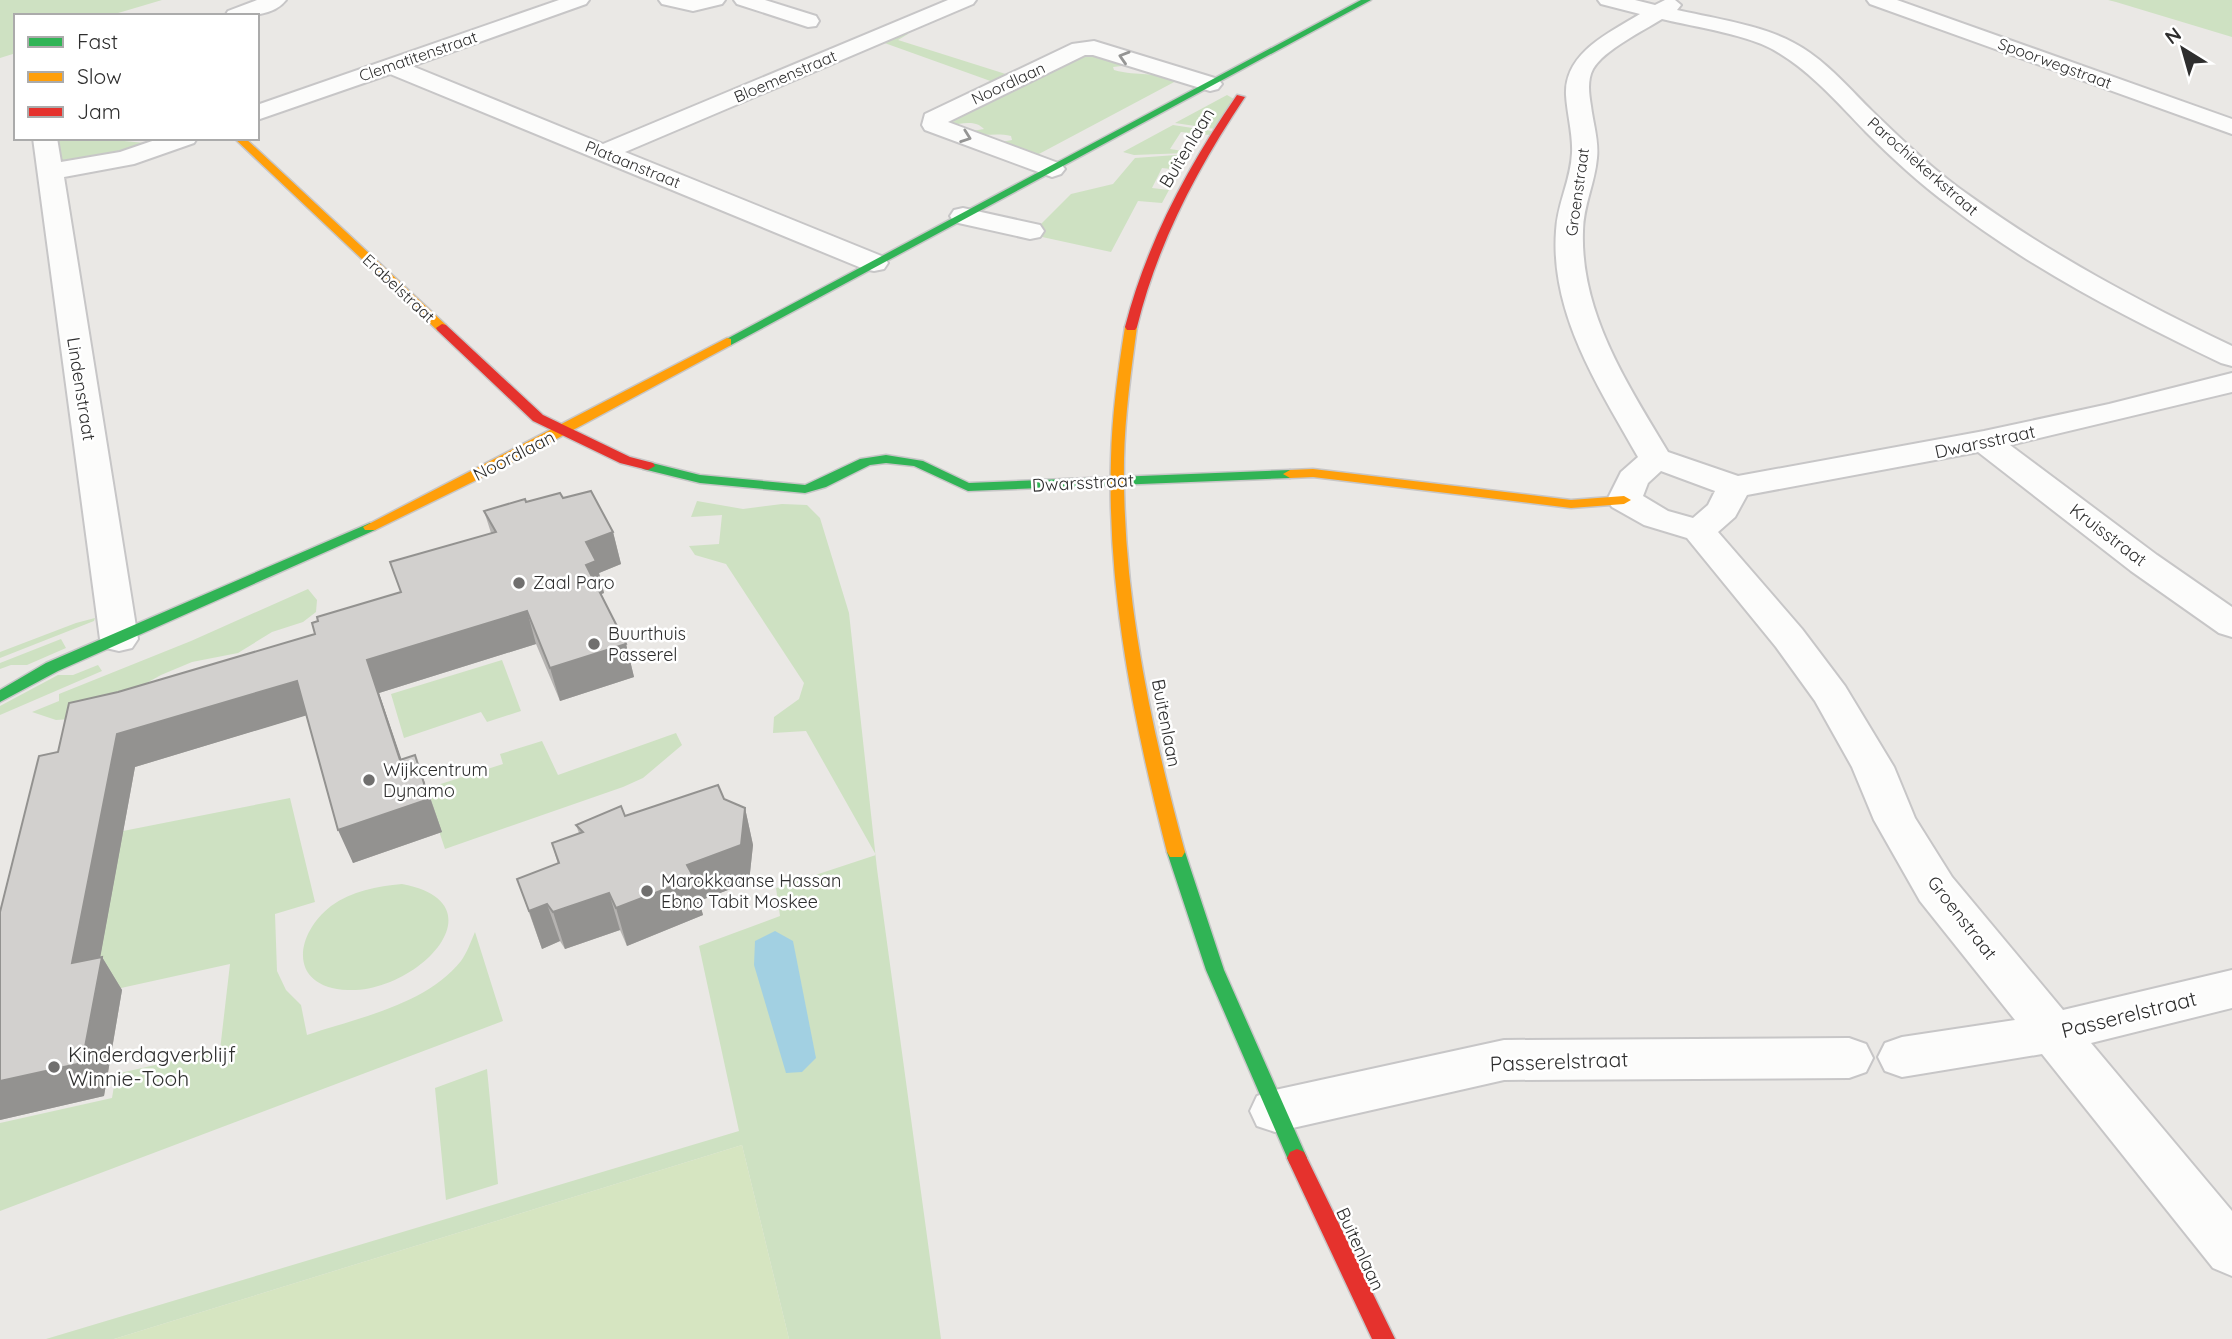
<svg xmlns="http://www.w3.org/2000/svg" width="2232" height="1339" font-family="Quicksand,sans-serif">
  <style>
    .green { fill: #cee1c2 }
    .pitch { fill: #d6e5c1 }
    .water { fill: #a2d0e2 }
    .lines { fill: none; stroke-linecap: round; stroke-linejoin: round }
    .street-casing { stroke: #c7c6c7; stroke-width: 4 }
    .fast-casing { stroke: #c7c6c7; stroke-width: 3 }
    .slow-casing { stroke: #c7c6c7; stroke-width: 3 }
    .jam-casing { stroke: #c7c6c7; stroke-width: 3 }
    .street { fill: #fcfcfb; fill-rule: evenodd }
    .fast { fill: #30b455; fill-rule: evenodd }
    .slow { fill: #ff9f0a; fill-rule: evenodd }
    .jam { fill: #e5322d; fill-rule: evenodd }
    .wall { fill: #b5b3b1 }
    .shaded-wall { fill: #939290 }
    .building { fill: #d2d0ce; stroke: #939290; stroke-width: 2 }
    .oneway { stroke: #959594 }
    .poi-dot { fill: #706f6e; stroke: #fff; stroke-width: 2.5 }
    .labels { text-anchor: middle; stroke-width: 5; stroke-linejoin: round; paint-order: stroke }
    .far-street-label { font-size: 16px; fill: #2e2e2e; stroke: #fff }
    .street-label { font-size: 18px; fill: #2e2e2e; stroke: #fff }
    .poi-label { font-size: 18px; fill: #2e2e2e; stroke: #fff; text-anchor: start }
    .near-street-label { font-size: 21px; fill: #2e2e2e; stroke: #fff }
    .near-poi-label { font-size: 21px; fill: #2e2e2e; stroke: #fff; text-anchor: start }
  </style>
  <rect width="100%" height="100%" fill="#eae8e5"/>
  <!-- green -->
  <path class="green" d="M0,0H162L108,16H16V53L0,58Z
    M2108,0H2232V37L2116,2Z
    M900,32L908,34L898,40L1012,76L996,83L879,41Z
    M1080,54L1096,55L1130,65L1113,67L1114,70C1139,77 1154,71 1178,80L1037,155L996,143L1012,140L1011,136C995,132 981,138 966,132L984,129C975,119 960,124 948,126L946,118Z
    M1227,95L1234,99L1215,129L1175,123Z
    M1173,125L1212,131L1210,135L1181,132L1170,149L1190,152L1187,153L1134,155L1123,152Z
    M55,138H94L155,144L65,164L57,160Z
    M1176,155L1187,156L1180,170L1162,168L1152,188L1169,190L1162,203L1138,201L1111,252L1033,235L1034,231L1071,194L1113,184L1135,158Z
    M697,501L743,509L782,504L807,505L820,518L849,613L877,869L941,1339H789L742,1145L114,1339H46L739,1131L699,946L780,916L776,888L876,855L806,731L773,733L774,717L799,699L804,683L726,564L695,555L689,546L719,544L722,515L691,517Z
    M308,589L317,600L316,612L303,622L272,632L238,653L192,662L161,675L83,718L56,720L32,712L59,701V694L191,641Z
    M95,618L94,621L0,658V652L76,623Z
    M61,639L66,648L27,665H11L0,669V663Z
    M502,660L521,711L487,722L481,712L404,738L391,694Z
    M98,665L102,671L0,715V706L58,675H73Z
    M676,733L682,745L643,778L623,787L445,849L425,789L503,764L500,754L542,741L558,775Z
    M290,798L315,902L275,914L277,971L286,990L301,1005L307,1035C357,1018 426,1005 461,961C467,953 471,941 475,932L503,1021L0,1211V1123L112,1098L116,1074L220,1050L230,964L3,1014L123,831Z
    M402,884C503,903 418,993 348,990C289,988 293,936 331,906C352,891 377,886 402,884Z
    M487,1069L498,1184L446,1200L435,1088Z"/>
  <!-- pitch -->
  <path class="pitch" d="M742,1145L789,1339H114Z"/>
  <!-- water -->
  <path class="water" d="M775,931L793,941L816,1058L802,1072L786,1073L754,965L755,941Z"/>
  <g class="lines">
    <!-- street casing -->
    <g class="street-casing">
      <path id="street" d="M257,0H286C273,17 245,16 225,16L228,11Z
        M559,0H589L586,4L412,66L603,144L948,0H976L973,4L625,152L884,257L888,263L884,269L874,271L864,269L390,74L257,120V105Z
        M659,0H725L722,4L693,11L662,4Z
        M734,0H765L816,16L819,21L816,26L808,27L737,4Z
        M1598,0H1635L1655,5L1665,0H1675L1681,5L1677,10C1712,18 1762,25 1794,43C1823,58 1847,86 1870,109C1901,139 1934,171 1970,196C2052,255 2140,302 2232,346V366L2221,363C2127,318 2033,270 1950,206C1920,184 1892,158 1866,132C1839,104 1812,73 1779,53C1752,35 1695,27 1662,19C1643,31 1604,50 1593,69C1587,80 1589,94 1591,106C1593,123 1599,141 1597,158C1595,183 1583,206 1583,231C1580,313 1628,385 1668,452L1738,476L1984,431L2109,404L2232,373V392L2010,445L2157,555L2232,607V637L2219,633L2131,571L1978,452L1747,495L1735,517L1718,532L1802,629L1845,686L1894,767L1915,818L1952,877L2063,1010L2232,970V1008L2091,1043L2232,1211V1276L2213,1268L2042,1054L1902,1077L1885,1071L1878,1057L1885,1043L1902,1037L2015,1020L1920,901L1874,820L1852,767L1815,701L1776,647L1687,538L1644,525L1612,507L1607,500L1621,472L1638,457C1599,388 1550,314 1556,231C1557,204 1571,180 1572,153C1573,134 1567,114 1566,95C1564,53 1609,33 1640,14L1601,4ZM1661,471L1715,491L1708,505L1693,518L1668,511L1643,496L1648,483Z
        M1867,0H1897L2232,119V134L1870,4Z
        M1094,41L1218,79L1222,84L1218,89L1210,91L1093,55H1085L948,122L1061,164L1065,169L1061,174L1052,177L925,130L922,125L925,114L1072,44Z
        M33,138H57L61,162L120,152L161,138H197L194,143L134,164L64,177L138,639L132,648L119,651L106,648L100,639Z
        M963,208L1040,225L1044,231L1040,237L1030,239L954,222L950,216L954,210Z
        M1849,1038L1866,1044L1873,1058L1866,1072L1849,1078L1504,1080L1275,1132L1257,1126L1250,1111L1257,1096L1275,1090L1504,1040Z"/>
    </g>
    <!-- fast casing -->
    <g class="fast-casing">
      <path id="fast" d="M1361,0H1371L731,345L727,346L721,342Z
        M886,455L923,461L969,483L1290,470L1297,474L1290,478L968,491L914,466L886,463L870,465L826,487L805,493L700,483L643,469L641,466L648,462L700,475L805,485L860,459Z
        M370,523L375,524L377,527L375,530L58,671L0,702V690L46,663Z
        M1176,845L1182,847L1185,852L1224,970L1307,1158L1304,1164L1297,1167L1290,1164L1206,970L1167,852L1170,847Z"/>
    </g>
    <!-- slow casing -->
    <g class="slow-casing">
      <path id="slow" d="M234,138H245L446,325V331H438Z
        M1131,323L1137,327C1131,371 1125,415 1124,459C1122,593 1150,724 1185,852L1182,857H1170L1167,852C1134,723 1107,592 1111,459C1112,415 1118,371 1125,327Z
        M727,338L731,339V345L521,458L375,530H365L363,527Z
        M1313,469L1571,500L1624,496L1631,500L1624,504L1571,508L1313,477L1290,478L1283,474L1290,470Z"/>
    </g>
    <!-- jam casing -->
    <g class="jam-casing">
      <path id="jam" d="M1237,95L1245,97C1197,169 1158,242 1137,327L1135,330H1127L1125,327C1147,242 1187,168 1237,95Z
        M442,324L446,325L543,415L630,457L653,463L655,466L648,470L620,463L533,421L438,331L436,328Z
        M1297,1149L1304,1152L1395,1339H1372L1287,1158L1290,1152Z"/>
    </g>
    <!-- street -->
    <use href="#street" class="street"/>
    <!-- fast -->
    <use href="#fast" class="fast"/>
    <!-- slow -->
    <use href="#slow" class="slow"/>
    <!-- jam -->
    <use href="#jam" class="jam"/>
  </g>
  <!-- wall -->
  <path class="wall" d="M563,498L613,532L621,564L599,573L604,593L601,594L626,644L634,677L560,701L536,644L379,693L401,759L427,788L442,832L353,863L306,715L135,767L100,957H102L122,990L104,1096L0,1120V912L58,752L118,692L315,634L400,592L491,533L484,511L526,502Z
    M724,799L745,808L753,845L749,882L699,901L703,915L627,946L620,930L565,949L560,941L542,949L517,879L558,864L552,843L579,833L576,825Z"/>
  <!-- shaded-wall -->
  <path class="shaded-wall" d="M613,532L621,564L599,573L604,593L594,597L586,565V542Z
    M527,611L536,644L379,693L413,793L400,760L367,660Z
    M626,644L634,677L560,701L550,668Z
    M297,681L311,714L135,767L93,997L72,963L117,734Z
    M415,755L442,832L353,863L338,830Z
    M745,808L753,845L749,882L699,901L703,915L627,946L616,908L687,865Z
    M609,893L620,930L565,949L553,912Z
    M547,904L560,941L542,949L529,911Z
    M102,957L122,990L104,1096L0,1120V1081Z"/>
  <!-- building -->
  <path class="building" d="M591,491L613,532L586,542L596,561L586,565L626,644L550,668L527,611L367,660L400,760L415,755L429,799L338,830L297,681L117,734L72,963L102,957L82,1063L0,1081V912L39,756L58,752L69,703L118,692L315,634L312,623L318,621L317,617L401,592L390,562L496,532L484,511L525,499L526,502L560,493L563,498Z
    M718,785L724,799L745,808L741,845L687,865L694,878L616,908L609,893L553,912L547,904L529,911L517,879L559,863L552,843L583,832L576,825L621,806L625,816Z"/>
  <!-- one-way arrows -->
  <defs><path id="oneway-chevron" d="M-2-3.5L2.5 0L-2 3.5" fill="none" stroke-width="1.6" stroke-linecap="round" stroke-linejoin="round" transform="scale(1.75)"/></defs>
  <g class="oneway">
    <use href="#oneway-chevron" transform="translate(1124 57) rotate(-163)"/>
    <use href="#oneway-chevron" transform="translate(966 137) rotate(20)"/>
  </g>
  <!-- markers -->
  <g class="poi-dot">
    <circle cx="519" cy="583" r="7"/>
    <circle cx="594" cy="644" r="7"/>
    <circle cx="369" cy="780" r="7"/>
    <circle cx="647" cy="891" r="7"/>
    <circle cx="54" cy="1067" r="7"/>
  </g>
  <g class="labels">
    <!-- far-street labels -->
    <g class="far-street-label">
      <text transform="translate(418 56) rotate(-19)" y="6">Clematitenstraat</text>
      <text transform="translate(2055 63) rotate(20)" y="6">Spoorwegstraat</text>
      <text transform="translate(785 76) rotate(-23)" y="6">Bloemenstraat</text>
      <text transform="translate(1008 83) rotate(-25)" y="6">Noordlaan</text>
      <text transform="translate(633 164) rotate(22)" y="6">Plataanstraat</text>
      <text transform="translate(1923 166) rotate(41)" y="6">Parochiekerkstraat</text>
      <text transform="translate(1577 192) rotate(-82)" y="6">Groenstraat</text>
      <text transform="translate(399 288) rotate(43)" y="6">Erabelstraat</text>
    </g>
    <!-- street labels -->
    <g class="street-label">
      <text transform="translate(1187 148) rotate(-59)" y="6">Buitenlaan</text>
      <text transform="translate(81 389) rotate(81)" y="6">Lindenstraat</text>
      <text transform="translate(1985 442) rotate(-12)" y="6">Dwarsstraat</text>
      <text transform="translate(514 456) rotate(-27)" y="6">Noordlaan</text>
      <text transform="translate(1083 483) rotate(-3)" y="6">Dwarsstraat</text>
      <text transform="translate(2108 535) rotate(37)" y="6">Kruisstraat</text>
      <text transform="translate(1166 723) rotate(79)" y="6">Buitenlaan</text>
      <text transform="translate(1962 918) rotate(52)" y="6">Groenstraat</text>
      <text transform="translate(1360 1249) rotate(65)" y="6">Buitenlaan</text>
    </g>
    <!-- poi labels -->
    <g class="poi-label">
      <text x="533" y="589">Zaal Paro</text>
      <text x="608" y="640">Buurthuis<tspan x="608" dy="21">Passerel</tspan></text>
      <text x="383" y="776">Wijkcentrum<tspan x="383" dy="21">Dynamo</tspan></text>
      <text x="661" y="887">Marokkaanse Hassan<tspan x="661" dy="21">Ebno Tabit Moskee</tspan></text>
    </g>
    <!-- near-street labels -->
    <g class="near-street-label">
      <text transform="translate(2129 1015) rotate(-14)" y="7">Passerelstraat</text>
      <text transform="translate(1559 1062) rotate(-2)" y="7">Passerelstraat</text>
    </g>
    <!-- near-poi labels -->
    <g class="near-poi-label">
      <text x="68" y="1062">Kinderdagverblijf<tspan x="68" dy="24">Winnie-Tooh</tspan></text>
    </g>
  </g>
  <!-- legend -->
  <rect x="14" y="14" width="245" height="126" fill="#ffffff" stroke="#ababab" stroke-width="2"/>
  <rect x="28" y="37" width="35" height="10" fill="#30b455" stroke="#ababab" stroke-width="2"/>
  <text x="77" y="49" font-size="21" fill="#2e2e2e">Fast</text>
  <rect x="28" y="72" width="35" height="10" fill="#ff9f0a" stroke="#ababab" stroke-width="2"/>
  <text x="77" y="84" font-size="21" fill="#2e2e2e">Slow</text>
  <rect x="28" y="107" width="35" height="10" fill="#e5322d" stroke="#ababab" stroke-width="2"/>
  <text x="77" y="119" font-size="21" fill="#2e2e2e">Jam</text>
  <!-- north arrow -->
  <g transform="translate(2183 49) rotate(323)" stroke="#ffffff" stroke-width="5" paint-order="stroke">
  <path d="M0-5L12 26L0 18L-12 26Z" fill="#2e2e2e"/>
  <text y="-10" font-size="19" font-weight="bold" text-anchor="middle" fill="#2e2e2e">N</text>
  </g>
</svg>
